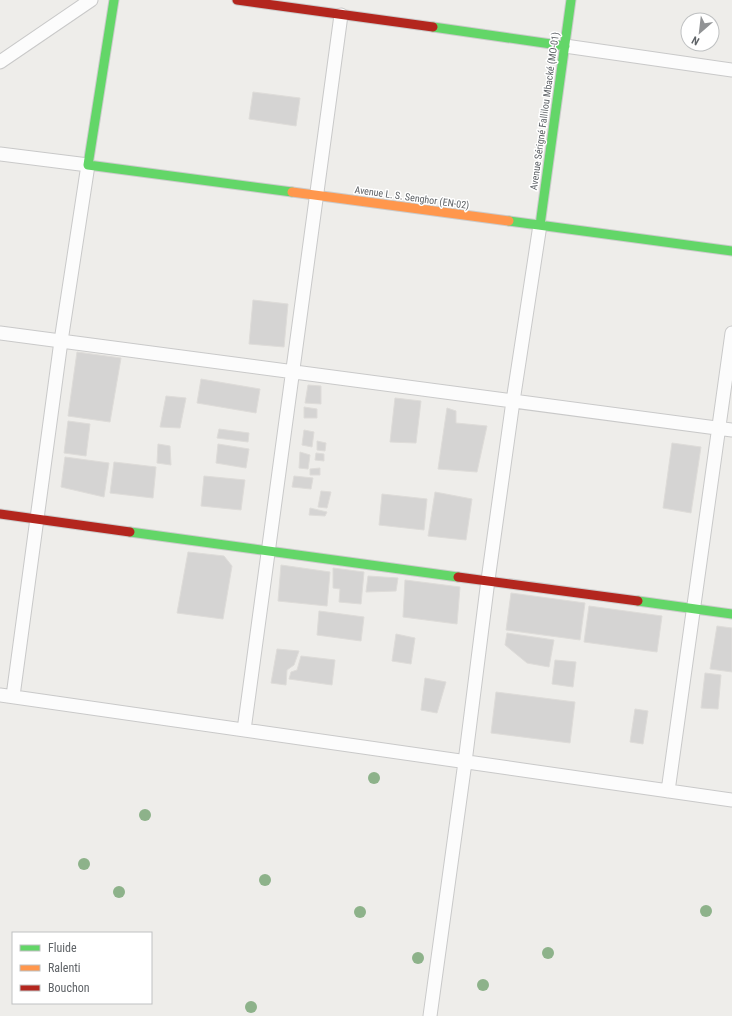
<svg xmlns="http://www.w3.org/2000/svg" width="732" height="1016" font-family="'Roboto Condensed',sans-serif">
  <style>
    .building { fill: #d5d4d3; stroke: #dedcd9 }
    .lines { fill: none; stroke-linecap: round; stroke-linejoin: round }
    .street-casing { stroke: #c9c9c9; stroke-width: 15 }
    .fast-casing { stroke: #cbcbcb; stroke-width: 11 }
    .slow-casing { stroke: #cbcbcb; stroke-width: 11 }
    .jam-casing { stroke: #cbcbcb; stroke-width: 11 }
    .street { stroke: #fcfcfc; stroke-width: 13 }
    .fast { stroke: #63d668; stroke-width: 9 }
    .slow { stroke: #ff974d; stroke-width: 9 }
    .jam { stroke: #b3261e; stroke-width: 9 }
    .tree { fill: #8db28a }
    .labels { text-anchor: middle; stroke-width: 3; stroke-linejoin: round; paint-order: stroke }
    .street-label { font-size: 10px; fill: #5f6367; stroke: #fff }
  </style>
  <rect width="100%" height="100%" fill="#eeedea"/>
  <!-- building -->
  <path class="building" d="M253,92L300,98L296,126L249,119Z
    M253,300L288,304L284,347L249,344Z
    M77,352L121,358L110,422L68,416Z
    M201,379L260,389L256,413L197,403Z
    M308,385L321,386V404L305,403Z
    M166,396L186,398L180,428L160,427Z
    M395,398L421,401L416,443L390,442Z
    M304,407L317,409V418H304Z
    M447,408L456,411V423L487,426L477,472L438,469Z
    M68,421L90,424L86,456L64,453Z
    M219,429L249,433L248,442L217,438Z
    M304,430L314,432L312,447L302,445Z
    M317,441L326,443L325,451L317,450Z
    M672,443L701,447L691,513L663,508Z
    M158,444L170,446L171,465L157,463Z
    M218,444L249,449L246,468L216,463Z
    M300,452L310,455L308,469L299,468Z
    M316,453L324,454V461L315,460Z
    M65,457L109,463L104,497L61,487Z
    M114,462L156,467L153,498L110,493Z
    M320,468V475H310V469Z
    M204,476L245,480L241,510L201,506Z
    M294,476L313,478L311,489L292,487Z
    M321,491L331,492L327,508L318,507Z
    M435,492L472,499L466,540L428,536Z
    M382,494L427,499L424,530L379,525Z
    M310,508L327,512L325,516L309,515Z
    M188,552L224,556L232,566L223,619L177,613Z
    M281,565L330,572L327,606L278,601Z
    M333,568L364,572L361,604L339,602L340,589L333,588Z
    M368,576L398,578L396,591L366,592Z
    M405,580L460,587L457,624L403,617Z
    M511,593L585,603L580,640L506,630Z
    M589,606L662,616L657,652L584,642Z
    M319,611L364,617L361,641L317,635Z
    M717,626L732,628V672L710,669Z
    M507,633L554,640L549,667L527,663L505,645Z
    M396,634L415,638L411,664L392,661Z
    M277,649L299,651L294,665L287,670L286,685L271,683Z
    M301,656L335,660L332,685L289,679L291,672L297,670Z
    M555,660L576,662L573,687L552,684Z
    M705,673L721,675L718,709L701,708Z
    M425,678L446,682L437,713L421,710Z
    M496,692L575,702L570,743L491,733Z
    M635,709L648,711L643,744L630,742Z"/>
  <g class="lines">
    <!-- street casing -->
    <g class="street-casing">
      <path id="street" d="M565,46L732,70
        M0,62L91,0
        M0,154L88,165L61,341L13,696
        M0,333L732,430
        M0,695L732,800
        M244,730L341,15
        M668,791L732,333
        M430,1016L465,762L488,580L513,401L540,225"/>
    </g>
    <!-- fast casing -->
    <g class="fast-casing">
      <path id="fast" d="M114,0L88,165L292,192
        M433,27L565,46
        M509,221L732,251
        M540,225L571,0
        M130,532L458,577
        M638,601L732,614"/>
    </g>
    <!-- slow casing -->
    <g class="slow-casing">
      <path id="slow" d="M292,192L509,221"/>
    </g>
    <!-- jam casing -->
    <g class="jam-casing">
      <path id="jam" d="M237,0L433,27
        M0,514L130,532
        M458,577L638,601"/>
    </g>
    <!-- street -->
    <use href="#street" class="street"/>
    <!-- fast -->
    <use href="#fast" class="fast"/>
    <!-- slow -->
    <use href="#slow" class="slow"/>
    <!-- jam -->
    <use href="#jam" class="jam"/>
  </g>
  <!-- trees -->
  <g class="tree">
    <circle cx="374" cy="778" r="6"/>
    <circle cx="145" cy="815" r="6"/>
    <circle cx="84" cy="864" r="6"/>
    <circle cx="265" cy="880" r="6"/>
    <circle cx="119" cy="892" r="6"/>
    <circle cx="706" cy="911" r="6"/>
    <circle cx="360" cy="912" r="6"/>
    <circle cx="548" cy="953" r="6"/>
    <circle cx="418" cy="958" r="6"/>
    <circle cx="483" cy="985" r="6"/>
    <circle cx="251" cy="1007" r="6"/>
  </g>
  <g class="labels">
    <!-- street labels -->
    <g class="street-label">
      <text transform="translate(544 111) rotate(-82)" y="4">Avenue Sérigné Fallilou Mbacké (MO-01)</text>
      <text transform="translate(412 197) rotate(8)" y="4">Avenue L. S. Senghor (EN-02)</text>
    </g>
  </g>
  <!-- legend -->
  <rect x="12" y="932" width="140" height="72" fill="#ffffff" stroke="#bfc1c2"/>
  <rect x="20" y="945" width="20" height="6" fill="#63d668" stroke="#bfc1c2"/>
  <text x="48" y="952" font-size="12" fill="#5f6367">Fluide</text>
  <rect x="20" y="965" width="20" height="6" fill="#ff974d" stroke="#bfc1c2"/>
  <text x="48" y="972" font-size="12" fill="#5f6367">Ralenti</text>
  <rect x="20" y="985" width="20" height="6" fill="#b3261e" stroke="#bfc1c2"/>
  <text x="48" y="992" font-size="12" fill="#5f6367">Bouchon</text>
  <!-- north arrow -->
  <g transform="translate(700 32) rotate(208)"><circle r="19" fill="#ffffff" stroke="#bfc1c2"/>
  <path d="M0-3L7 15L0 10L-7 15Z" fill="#919395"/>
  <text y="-6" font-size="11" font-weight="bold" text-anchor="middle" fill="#5f6367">N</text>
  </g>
</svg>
